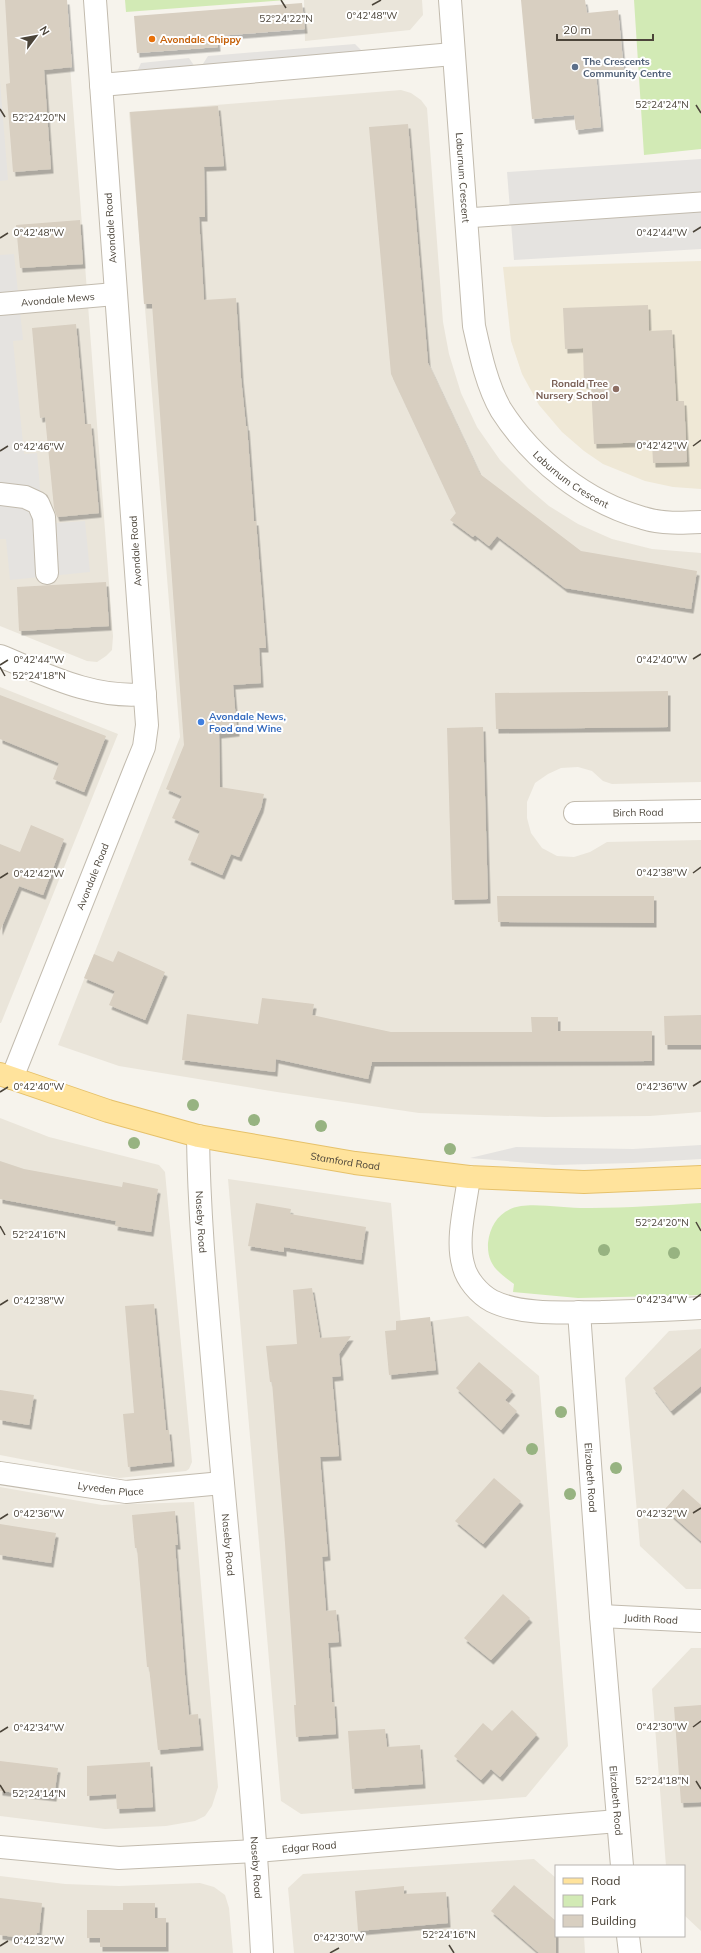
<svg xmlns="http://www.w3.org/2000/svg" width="701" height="1953" font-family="Mulish,sans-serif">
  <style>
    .residential { fill: #eae5da }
    .education { fill: #efe8d6 }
    .green { fill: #d2eab5 }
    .parking { fill: #e5e3e0 }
    .building { fill: #d8cfc1; filter: url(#shadow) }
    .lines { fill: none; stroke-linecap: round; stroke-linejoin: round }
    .lane-casing { stroke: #c2bbae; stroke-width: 21 }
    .street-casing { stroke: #c2bbae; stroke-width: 24 }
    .primary-casing { stroke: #e6c16a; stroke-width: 24 }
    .lane { stroke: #fff; stroke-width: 19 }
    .street { stroke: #fff; stroke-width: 22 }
    .primary { stroke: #ffe39c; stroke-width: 22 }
    .tree { fill: #97b381 }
    .ticks { fill: none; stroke: #4b4439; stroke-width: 1.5 }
    .food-dot { fill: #e8710a; stroke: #fff; stroke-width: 1.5 }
    .service-dot { fill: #5c6f8a; stroke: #fff; stroke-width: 1.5 }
    .education-dot { fill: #8d6e63; stroke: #fff; stroke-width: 1.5 }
    .shop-dot { fill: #3f7fe0; stroke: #fff; stroke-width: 1.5 }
    .labels { text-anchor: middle; stroke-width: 4; stroke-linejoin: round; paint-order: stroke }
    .food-label { font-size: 10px; font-weight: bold; fill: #c56008; stroke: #fff; text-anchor: start }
    .service-label { font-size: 10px; font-weight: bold; fill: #4e5e75; stroke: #fff; text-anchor: start }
    .street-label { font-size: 10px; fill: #4b4439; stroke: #fff }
    .education-label { font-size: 10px; font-weight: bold; fill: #785e54; stroke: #fff; text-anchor: end }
    .shop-label { font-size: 10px; font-weight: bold; fill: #366cbe; stroke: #fff; text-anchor: start }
    .ticks-label { font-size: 10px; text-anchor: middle; fill: #4b4439; stroke: #fff; stroke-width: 4; stroke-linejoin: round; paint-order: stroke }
  </style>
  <defs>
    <filter id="shadow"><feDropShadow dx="2.5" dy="4.5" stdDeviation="0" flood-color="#0004"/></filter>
  </defs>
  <rect width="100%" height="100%" fill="#f6f3ec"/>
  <!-- residential -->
  <path class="residential" d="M0,0H65L113,636L112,650L106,656L97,662L87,661L0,626Z
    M304,0H422L423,15L410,30L305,41Z
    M401,90L411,93L421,100L427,108L443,322L449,354L461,393L477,427L500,460L528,488L549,506L578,524L612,539L652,549L701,553V782L612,784L603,781L592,771L578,767L561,768L548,774L535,783L527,802V818L531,833L542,848L557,856L574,857L590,852L607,842L701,840V1112L650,1116L545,1117L419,1113L277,1092L119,1066L58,1045L180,737L129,112Z
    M0,687L118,734L1,1023H0Z
    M0,1118L49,1137L159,1165L165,1172L192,1462L189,1469L186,1471L119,1478L0,1455Z
    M228,1179L391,1203L401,1325L468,1316L539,1376L568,1746L526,1797L301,1814L281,1801Z
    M701,1329V1589H686L640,1546L625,1378L669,1331Z
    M0,1487L102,1505L194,1502L218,1787L212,1806L205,1816L195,1821L166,1826L105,1829L0,1816Z
    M691,1648H701V1931L684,1915V1866H666L652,1689Z
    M534,1859L556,1878V1936H584L585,1953H294L288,1888L303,1874Z
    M0,1876L65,1884L119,1886L200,1883L214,1887L225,1895L229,1908L233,1953H0Z"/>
  <!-- education -->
  <path class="education" d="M701,261V489L673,487L645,481L603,464L584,451L562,432L539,405L522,374L511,341L503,267Z"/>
  <!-- green -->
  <path class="green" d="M125,0H286L126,12Z
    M634,0H701V149L644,155Z
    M701,1203V1295L578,1298L513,1292L514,1284C498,1272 487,1265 488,1243C490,1224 501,1209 521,1206C539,1203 572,1209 591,1208C628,1208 665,1205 701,1203Z"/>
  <!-- parking -->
  <path class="parking" d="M355,44L364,53L201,67L208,56Z
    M189,58L195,67L136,74L141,63Z
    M0,81L8,180L0,181Z
    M701,159V249L514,260L507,172Z
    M14,254L23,340L13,341L24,454L37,453L43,524L85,521L90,572L10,580L6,539H0V255Z
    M701,1145V1159L633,1163L554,1165L470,1158L516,1147L633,1149Z"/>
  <!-- building -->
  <path class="building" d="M5,0H67L72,67L44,70L51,169L13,172L6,84L10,83Z
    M521,0H585L587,13L618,10L624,71L596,74L601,127L576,130L574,115L532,119Z
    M302,3L305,29L217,36L218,47L137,53L134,16Z
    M218,106L224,166L204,167L205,217H199L204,300L236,298L241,378L246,426H247L254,521H256L266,648H259L261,683L233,685L237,732L219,734L220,787L264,794L261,808L239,857L231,854L222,875L188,860L200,831L172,818L182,796L166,789L184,745L152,304H144L130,112Z
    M408,124L428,363L480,474L581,551L697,571L691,609L565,588L497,536L489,546L475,535L473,537L450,520L456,513L391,374L369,127Z
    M80,220L83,264L20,268L16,225Z
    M648,305L649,331L672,330L676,401H684L687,462L653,463L652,442L594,444L591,384H584L583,348L565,349L563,308Z
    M76,324L85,424H91L99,513L57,517L54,508L45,417L40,418L32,328Z
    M106,582L109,626L19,631L17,587Z
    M668,691V727L496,729L495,693Z
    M0,695L106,736L84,792L53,779L59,763L0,739Z
    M483,727L488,899L452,900L447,728Z
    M31,825L64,839L43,895L19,886L0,931V844L20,852Z
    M497,896H654V923L498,922Z
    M118,951L165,972L145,1020L109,1005L115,991L84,978L94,954L113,962Z
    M262,998L314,1004L312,1015L391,1032H532L531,1017H558V1031H652V1061L372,1062L368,1079L276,1059L275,1072L182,1060L187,1014L258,1024Z
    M701,1015V1045H665L664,1016Z
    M0,1161L24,1169L122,1187L123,1182L158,1189L151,1232L115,1226L116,1221L0,1199Z
    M256,1203L291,1209L290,1214L366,1227L361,1260L284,1247V1252L248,1246Z
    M312,1288L320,1338L351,1336L339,1354L341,1376L332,1377L339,1456L320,1457L328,1556L322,1557L326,1611L336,1610L339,1642L328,1643L332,1702H334L336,1734L296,1737L294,1705H296L285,1543L272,1382H270L266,1346L297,1344L293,1290Z
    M154,1304L166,1430H169L172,1462L128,1467L123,1414L134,1413L125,1306Z
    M430,1317L436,1370L389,1375L385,1331L396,1330V1321Z
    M701,1348V1386L671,1411L653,1388Z
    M479,1362L513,1391L505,1400L517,1411L501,1430L456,1388Z
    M0,1390L34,1395L29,1425L0,1420Z
    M494,1478L521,1501L483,1544L455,1521Z
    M683,1489L701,1505V1541L665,1509Z
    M175,1511L178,1545H175L185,1675L189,1715L198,1714L201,1746L158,1750L149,1667H147L137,1548H135L132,1515Z
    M0,1524L56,1533L51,1563L0,1555Z
    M503,1594L530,1618L491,1660L464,1638Z
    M701,1705V1802L681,1803L674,1707Z
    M512,1710L537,1734L500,1777L491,1769L481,1780L454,1756L483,1723L492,1731Z
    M385,1729L387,1747L420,1745L423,1784L352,1789L348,1731Z
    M0,1761L58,1768L54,1797L0,1791Z
    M150,1762L153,1807L117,1809L116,1794L87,1796V1766Z
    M514,1885L556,1921V1953H539L491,1911Z
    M404,1886V1894L446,1892L448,1923L358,1931L355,1891Z
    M0,1898L42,1903L39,1933H37L36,1940L0,1935Z
    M123,1903H155V1918H166V1947H100V1938H87V1910H123Z"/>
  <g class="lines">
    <!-- lane casing -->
    <g class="lane-casing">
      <path id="lane" d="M466,218L701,202"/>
    </g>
    <!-- street casing -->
    <g class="street-casing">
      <g id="street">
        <path id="s1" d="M450,0L474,326C480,353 487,386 501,410C533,460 586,502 643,518C662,524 682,523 701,522"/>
        <path d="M101,85L453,54"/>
        <path id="s2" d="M0,304L115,294"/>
        <path d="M0,494L25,497L38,503L44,517L47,573"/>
        <path d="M0,656C47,675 93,699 145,694"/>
        <path id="s3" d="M575,813L701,811"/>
        <path id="s4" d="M12,1078L135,769L144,747L147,725L95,0"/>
        <path id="s5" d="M198,1136C199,1218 207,1300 214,1382C230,1573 252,1762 262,1953"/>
        <path d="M469,1177C466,1203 456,1238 463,1264C466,1279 479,1294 492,1301C523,1316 568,1312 601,1312C634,1311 668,1310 701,1308"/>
        <path id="s6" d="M579,1312L601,1616L622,1866"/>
        <path id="s7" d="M0,1473L126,1492L222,1483"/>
        <path id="s8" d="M601,1616L701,1621"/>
        <path id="s9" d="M0,1847L119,1858L256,1851L618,1821"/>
        <path d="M628,1936L630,1953"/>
      </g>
    </g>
    <!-- primary casing -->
    <g class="primary-casing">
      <g id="primary">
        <path id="s10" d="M0,1074L108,1111L198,1136L355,1163L469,1177L584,1182L701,1177"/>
      </g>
    </g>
    <!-- lane -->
    <use href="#lane" class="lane"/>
    <!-- street -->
    <use href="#street" class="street"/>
    <!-- primary -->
    <use href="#primary" class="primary"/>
  </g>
  <!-- trees -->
  <g class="tree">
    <circle cx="193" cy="1105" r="6"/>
    <circle cx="254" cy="1120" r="6"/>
    <circle cx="321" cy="1126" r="6"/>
    <circle cx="134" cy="1143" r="6"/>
    <circle cx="450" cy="1149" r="6"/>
    <circle cx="604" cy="1250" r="6"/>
    <circle cx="674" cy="1253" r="6"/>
    <circle cx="561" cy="1412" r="6"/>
    <circle cx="532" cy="1449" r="6"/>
    <circle cx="616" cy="1468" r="6"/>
    <circle cx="570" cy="1494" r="6"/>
  </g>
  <!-- ticks -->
  <path class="ticks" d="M281,0L286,8M372,5L381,0M696,105L701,113M0,109L5,117M693,232L701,227M0,238L8,233M693,446L701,440M0,451L8,446M693,659L701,654M0,665L8,660M0,667L5,676M693,873L701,867M0,878L8,873M693,1086L701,1081M0,1092L8,1087M696,1222L701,1231M0,1226L5,1235M693,1300L701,1294M0,1305L8,1300M693,1513L701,1508M0,1519L8,1514M693,1727L701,1721M0,1732L8,1727M696,1781L701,1789M0,1785L5,1793M449,1945L454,1953M0,1946L8,1941M330,1953L339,1948"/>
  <!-- markers -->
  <circle class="food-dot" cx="152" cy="39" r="4"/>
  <circle class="service-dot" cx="575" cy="67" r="4"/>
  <circle class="education-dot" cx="616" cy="389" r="4"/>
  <circle class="shop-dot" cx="201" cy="722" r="4"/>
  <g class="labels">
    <!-- food labels -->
    <g class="food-label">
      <text x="160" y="43">Avondale Chippy</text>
    </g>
    <!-- service labels -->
    <g class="service-label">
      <text x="583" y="65">The Crescents<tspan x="583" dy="12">Community Centre</tspan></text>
    </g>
    <!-- street labels -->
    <g class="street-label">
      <text dy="4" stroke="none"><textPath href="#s1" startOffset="178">Laburnum Crescent</textPath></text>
      <text transform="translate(110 228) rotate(-94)" y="4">Avondale Road</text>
      <text dy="4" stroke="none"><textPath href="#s2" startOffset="58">Avondale Mews</textPath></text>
      <text dy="4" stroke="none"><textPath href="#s1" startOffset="515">Laburnum Crescent</textPath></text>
      <text transform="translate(135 551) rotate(-94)" y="4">Avondale Road</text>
      <text dy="4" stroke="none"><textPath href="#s3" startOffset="63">Birch Road</textPath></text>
      <text dy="4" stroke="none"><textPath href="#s4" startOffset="217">Avondale Road</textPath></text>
      <text dy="4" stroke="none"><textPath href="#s10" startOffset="357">Stamford Road</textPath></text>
      <text dy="4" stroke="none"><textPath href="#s5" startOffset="86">Naseby Road</textPath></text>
      <text dy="4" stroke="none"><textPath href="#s6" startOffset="166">Elizabeth Road</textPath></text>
      <text dy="4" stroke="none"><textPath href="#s7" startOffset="112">Lyveden Place</textPath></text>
      <text dy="4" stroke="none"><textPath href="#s5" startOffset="410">Naseby Road</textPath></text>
      <text dy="4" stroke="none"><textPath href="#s8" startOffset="50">Judith Road</textPath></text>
      <text dy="4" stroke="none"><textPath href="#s6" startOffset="490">Elizabeth Road</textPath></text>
      <text dy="4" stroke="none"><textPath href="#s9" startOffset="310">Edgar Road</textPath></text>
      <text dy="4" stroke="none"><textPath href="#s5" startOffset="734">Naseby Road</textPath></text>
    </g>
    <!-- education labels -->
    <g class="education-label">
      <text x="608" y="387">Ronald Tree<tspan x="608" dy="12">Nursery School</tspan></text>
    </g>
    <!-- shop labels -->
    <g class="shop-label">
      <text x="209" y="720">Avondale News,<tspan x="209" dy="12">Food and Wine</tspan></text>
    </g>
  </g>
  <g class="ticks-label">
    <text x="372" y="19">0°42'48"W</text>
    <text x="286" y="22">52°24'22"N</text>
    <text x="662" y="108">52°24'24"N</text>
    <text x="39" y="121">52°24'20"N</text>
    <text x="662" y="236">0°42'44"W</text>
    <text x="39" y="236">0°42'48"W</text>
    <text x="662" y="449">0°42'42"W</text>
    <text x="39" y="450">0°42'46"W</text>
    <text x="662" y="663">0°42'40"W</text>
    <text x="39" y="663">0°42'44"W</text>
    <text x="39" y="679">52°24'18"N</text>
    <text x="662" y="876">0°42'38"W</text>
    <text x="39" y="877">0°42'42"W</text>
    <text x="662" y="1090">0°42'36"W</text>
    <text x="39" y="1090">0°42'40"W</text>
    <text x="662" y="1226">52°24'20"N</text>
    <text x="39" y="1238">52°24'16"N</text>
    <text x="662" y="1303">0°42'34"W</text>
    <text x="39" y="1304">0°42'38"W</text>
    <text x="662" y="1517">0°42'32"W</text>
    <text x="39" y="1517">0°42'36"W</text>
    <text x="662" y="1730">0°42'30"W</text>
    <text x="39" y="1731">0°42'34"W</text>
    <text x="662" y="1784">52°24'18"N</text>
    <text x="39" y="1797">52°24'14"N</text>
    <text x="449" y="1938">52°24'16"N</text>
    <text x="339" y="1941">0°42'30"W</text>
    <text x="39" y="1944">0°42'32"W</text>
  </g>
  <!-- legend -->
  <rect x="555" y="1865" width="130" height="72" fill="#ffffff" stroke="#b7b4b0"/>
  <rect x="563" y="1878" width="20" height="6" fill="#ffe39c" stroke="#b7b4b0"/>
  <text x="591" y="1885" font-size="12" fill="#4b4439">Road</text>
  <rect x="563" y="1895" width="20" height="12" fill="#d2eab5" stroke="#b7b4b0"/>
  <text x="591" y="1905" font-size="12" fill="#4b4439">Park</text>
  <rect x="563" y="1915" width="20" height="12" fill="#d8cfc1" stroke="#b7b4b0"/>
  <text x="591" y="1925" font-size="12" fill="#4b4439">Building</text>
  <!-- north arrow -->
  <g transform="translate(36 36) rotate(58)" stroke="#ffffff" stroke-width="3" paint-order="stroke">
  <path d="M0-3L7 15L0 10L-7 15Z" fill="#4b4439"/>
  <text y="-6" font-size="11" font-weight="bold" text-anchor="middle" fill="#4b4439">N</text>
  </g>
  <!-- scale -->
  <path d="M557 34v6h96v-6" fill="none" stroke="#4b4439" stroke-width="2"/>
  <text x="563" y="34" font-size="12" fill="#4b4439" stroke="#ffffff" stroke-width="3" paint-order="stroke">20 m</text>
</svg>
